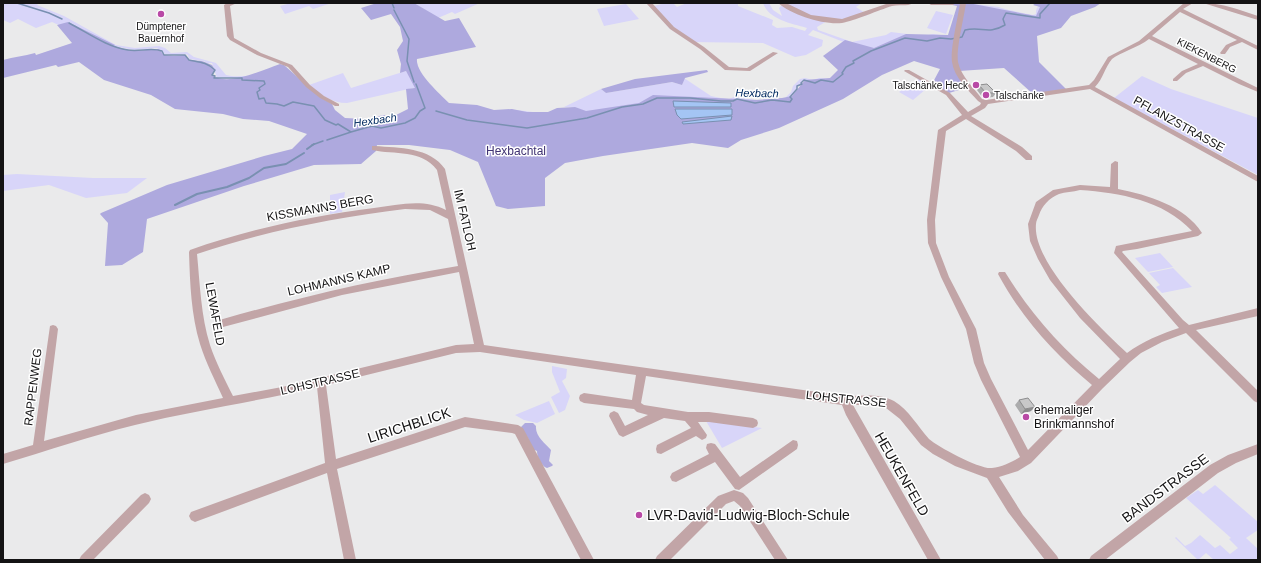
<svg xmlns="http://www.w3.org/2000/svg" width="1261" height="563" font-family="Arial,sans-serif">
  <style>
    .green { fill: #d8d5f9 }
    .forest { fill: #aea9de }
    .water { fill: #a4c5f4; stroke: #7990b1 }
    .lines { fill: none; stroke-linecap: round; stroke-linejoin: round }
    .stream-far1 { stroke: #7990b1; stroke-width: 1.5 }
    .stream { stroke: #7990b1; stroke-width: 2 }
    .minor { fill: #c2a5a7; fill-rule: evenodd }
    .wall { fill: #acacad }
    .shaded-wall { fill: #8c8c8d }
    .building { fill: #c8c8c9; stroke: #8c8c8d }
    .poi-dot { fill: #b949a6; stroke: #fff; stroke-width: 1.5 }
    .labels { text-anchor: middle; stroke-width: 3; stroke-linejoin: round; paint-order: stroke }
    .far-poi-label { font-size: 10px; fill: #141314; stroke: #fff }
    .far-street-label { font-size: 10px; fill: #141314; stroke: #fff }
    .far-water-label { font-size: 11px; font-style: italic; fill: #012a60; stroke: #fff }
    .street-label { font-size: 12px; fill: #141314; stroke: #fff }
    .park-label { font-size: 12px; fill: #403373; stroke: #fff }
    .poi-label { font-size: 12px; fill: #141314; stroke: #fff; text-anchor: start }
    .near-street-label { font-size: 14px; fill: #141314; stroke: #fff }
    .near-poi-label { font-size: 14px; fill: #141314; stroke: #fff; text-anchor: start }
  </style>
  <rect width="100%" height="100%" fill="#eaeaeb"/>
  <!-- green -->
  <path class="green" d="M3,3H39L37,5L64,16L116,45L135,48L159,46L165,48L171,53L187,52L194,57L216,63L226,75C241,79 256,71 271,81L270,84C286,91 303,99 321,102C331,115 342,123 360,122L361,123L358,128C373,122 388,125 404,121C412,118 416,110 423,106L413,88L347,103C331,103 321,95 309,85L343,73L351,88L406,71L408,74L402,60V51L405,38L400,24L384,3H391C400,14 415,28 410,43C417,49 416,64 420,72C426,85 439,96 448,107L471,106L499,111L517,110L541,113L571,110L576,107H564L601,89L606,93L672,82L682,85L684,78L711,96L721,98L729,99L734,97L755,100L787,99L786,97L791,92L793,86L800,79L805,78L813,80L819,78L829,79C837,74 839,66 848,62L850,58L864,50L813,30L808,35L823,40L822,46L806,55L795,57L763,43L690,42L669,28L651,7L665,3H673L677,7L687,3H738V6L773,20L772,25L777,28L792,27L805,31L807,28C791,23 769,20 763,3H769L773,10L782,16L779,8L782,5L779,3H862L856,7L868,15L849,20L827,21L817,27L818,30L852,42L886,35L891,32L923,36L933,34L949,36L961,34L966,3L999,7C1002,9 1028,14 1033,15L1036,14C1035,6 1042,2 1049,4L1041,11L1042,16C1031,21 1019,10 1007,12L1003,17L999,18L1001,20L1002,27L1000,29L988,30L992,37L984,38L980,36V29L967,28L961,37L954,39L933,38L927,41L905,38L863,55L861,58L853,61L854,63L846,67L843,74L833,82L822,80L815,83L804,80L802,83V84L799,85L795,92L791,96L792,99L790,102L772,100L755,102L737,99L732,101L694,98H653L639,105L605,111L585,119L527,128L471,121L426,108L421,111L416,117L404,123L381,128L372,126L352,133L344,132V128L335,125V122C331,122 325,118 321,116L325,112H320L314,104H310L298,109L290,105L280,104L279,102L272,103L265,102V99L257,92L260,90L265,83L263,81C256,79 249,81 243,80C235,78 225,77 217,78L212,63H207L204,61L189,59L188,55L185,54L176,55L165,54L157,48L134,50L87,41L81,37L73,36C69,25 61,27 52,22L36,28L18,19L10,23L3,20Z
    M291,3H332L313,9L309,6L285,14L280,6Z
    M414,3H480L455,14L452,12L438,18Z
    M626,4L639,19L604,26L597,9Z
    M936,11L953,15L946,34L927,28Z
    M1142,76L1171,89L1258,118V175L1114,98Z
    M920,78L932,84L913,100L899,92Z
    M17,174L93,178H147L127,193L86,198L49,185L3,191V175Z
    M345,192L342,212L330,214V195Z
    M1160,253L1173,267L1148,272L1135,258Z
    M1173,268L1192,287L1162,293L1156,287L1160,285L1149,273Z
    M552,366L567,369L566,378L562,381L570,396L565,410L559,413L551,397L560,392L552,372Z
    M549,401L555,414L537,423L524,420L515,415Z
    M706,421L762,428L722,448Z
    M1215,485L1258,522V530L1246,538L1258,549V560H1214L1206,553L1198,560L1175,538L1176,537L1185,546L1191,543L1200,535L1215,548L1220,545L1230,554L1238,548L1229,539L1231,538L1186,498L1198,490L1203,494Z"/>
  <!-- forest -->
  <path class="forest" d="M377,3H414L445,21L459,18L476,47L417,59C415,72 440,94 449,103L477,105L494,110L512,109L527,112H548L557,108L575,107L586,111L639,103L653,95L757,100L782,98L792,96L805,80L830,78L838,70L823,56L845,40L874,48L906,34L948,35L957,6L948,4L968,3L1036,16L1040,7L1033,5L1036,3H1101L1095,7L1071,16L1061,28L1037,36L1039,62L1066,89L1033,94L1004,68L959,71L970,89H962L949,93L932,84L940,69L914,61L882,75L843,99L779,128L741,140L728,148L692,143L603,156L565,163L545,178V206L508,209L496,206L478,162L450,150L409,145H377L376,151L361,164L314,165L244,186L147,219L143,252L122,265L105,266L108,223L100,214L101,213L167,185L264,156L292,149L307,134L269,121L243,119L223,114L175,109L151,95L104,80L79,62L58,67L56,65L3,78V60C14,57 24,56 35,53L36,55L72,43L57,25L68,22L115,45L113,46L133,51L159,49L164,55L174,56L185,55L189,60L202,61L212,65L215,70L212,75C228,87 262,70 280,64L284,65L320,97L332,104L335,110L345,118L366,119L384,115L390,118L408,109L406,89L415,88L406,71L400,73L401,64L397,50L403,41L400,27L391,14L371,20L361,8Z
    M707,70L708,72L685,78L682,85L672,82L606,93L601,89L635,79Z
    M525,423H533L536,426C535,436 545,443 551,450L549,461L553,465L552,466L547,468C541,466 537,457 537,451L532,449L528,438L521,427Z"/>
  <!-- water -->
  <path class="water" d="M673,101L731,103V107H674Z
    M675,109H732V115L681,119L677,115Z
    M732,116L731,120L683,124L682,122Z"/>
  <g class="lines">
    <!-- stream-far1 -->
    <path class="stream-far1" d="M17,3L49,13L62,19
      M392,3L394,8
      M394,10L409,39L407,61L414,82
      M69,23C88,33 107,47 128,50C140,52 151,47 162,51L164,55H185L189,60C199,62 207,62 215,70L212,75L215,76L214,78H242V80L264,81L265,84L259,88L260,90L257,92L259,99L264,98L266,103L277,104L284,106L293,102L314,106L325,120L336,125L338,124L351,132L372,126L381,128L405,123L415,118L420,111L425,108L416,84
      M436,111L467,120L527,128L587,118L622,107L643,104L657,98H690L721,101H733L737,99L755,103L772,100L790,102L792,99L790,97L797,89V86L802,84L801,83L804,80L815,83L821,80L833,82L843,74L842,73L846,67L854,63L853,61L871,51L905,38L927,41L940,38L951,39L962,37L965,30C982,26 988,35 1005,25L1003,19L1006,13L1040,18V14L1050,3
      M327,140L351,132
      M312,145L323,141"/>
    <!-- stream -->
    <path class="stream" d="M307,149L314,144
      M175,205L197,194L227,187L249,178L264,168L286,164L304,153"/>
    <!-- minor -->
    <path class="minor" d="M227,3H237L230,6L234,38L261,53L292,65L310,85L324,96L339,104V106H335L320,98L306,87L288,67L257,55L230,40L227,36L224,5Z
      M646,3H652L674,27L704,47L729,67L747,68L773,52L778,53L750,71L725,70L700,49L670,29Z
      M778,3H786L811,15L842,19L889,3H913C907,7 899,4 892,6C879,10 854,21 842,23C823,25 792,15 778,3Z
      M928,3H956L953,5H931Z
      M960,3H966C964,18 956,48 958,62C961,76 974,88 982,99L986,100L1089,85L1094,80L1108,57L1139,41L1184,3H1193L1183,9L1258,46V50L1242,42L1230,47L1225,54H1221L1220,53L1226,45L1237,40L1180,12L1152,36L1258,88V92L1239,84L1203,66L1186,73L1177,81H1173V79L1182,71L1198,64L1149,39C1139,47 1119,53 1112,59C1105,67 1103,79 1095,87L1258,176V182L1090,89L988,104L985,108L971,116L1022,147L1032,156V160H1026L1016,151L966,119L946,131L935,220L936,243L949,277L976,329L984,363L991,379L1028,450L1092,385C1054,354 1021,317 998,274L999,272H1005C1030,313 1061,348 1099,379L1120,359L1080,318L1050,280L1038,259L1030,241L1028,224L1036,202L1053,190L1080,185L1110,187L1111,164L1115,161L1118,162V189C1148,195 1185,206 1202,233L1198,236L1137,249L1123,251L1122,252L1183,320L1189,325L1258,308V316L1196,330L1258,391V403L1254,401L1186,333L1162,342L1141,353L1130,362L1103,388L1031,463L1018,471L999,477L1023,515L1057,556L1059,560H1045L1008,512L987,478L955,466L933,454L921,445L900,419L886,408L876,405H853L941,560H928L846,415L842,405L646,376L641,403L644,405L688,412H709L753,418L757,420L758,423L757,426L753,428L709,422H698L707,435L706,438L702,440L696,436L661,454L657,453L656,449L657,445L691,428L685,421L664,418L623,437L619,435L609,416L610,413L614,411L618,413L625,426L648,415L637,412L634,409L584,403L580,401L579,398L580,395L584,393L632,400L636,375L480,352L456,353L326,385L336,459L465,417L518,425L523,428L594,560H581L515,434L512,433L465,427L337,469L356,560H344L327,473L195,522L191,520L189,516L191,512L325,463L317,387C256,402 195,410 135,425C90,436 47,451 3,464V454L33,445L50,326L53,325L56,326L58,329L44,441L136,415L223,398C215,380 206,363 200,344C191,314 190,283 189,252L190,250C250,229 311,216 374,208C398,205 423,198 446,210L437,170C421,149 395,155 372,150V146H375C399,148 430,147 445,169L484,345L846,396C862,396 879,393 894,401C909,410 918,427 929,439C938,447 981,470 992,468C1002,467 1012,462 1020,457L981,380L974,363L966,329L941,277L928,243L927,220L938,130L962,115L946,95L904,71L905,70H909L950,93L968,112L980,105L981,103L978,101C968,90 954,77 952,62C950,50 958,17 960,3ZM1080,190C1120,193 1163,200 1192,231L1116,246L1114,253L1179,328C1161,334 1143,341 1127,353C1100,328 1032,263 1036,224C1036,221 1038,218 1039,215C1042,206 1049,198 1059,194C1065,192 1073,192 1080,190ZM405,209L430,210L448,219L458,266C378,279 300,297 223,319L220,320L218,323L220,326L223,327L342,295L459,272L474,344L456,345L282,387L233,396C225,380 216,363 210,345C201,316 200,285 197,254C265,231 334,218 405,209Z
      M1203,3C1222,3 1240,10 1258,16V20Z
      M793,440L797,441L798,445L797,449L739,490L735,489L715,462L676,482L672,481L670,477L672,473L709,454L706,448L707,444L711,443L715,444L740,477Z
      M1258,444V454L1236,463L1218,473L1105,560H1089L1091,556L1210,465L1228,455Z
      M734,490L743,493L748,498L788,560H775L740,506L734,501L726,504L670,560H655L657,556L718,496Z
      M145,493L149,495L151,499L149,503L93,560H79L81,556L141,495Z"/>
  </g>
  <!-- wall -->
  <path class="wall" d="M979,85L996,93L993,97L983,98L977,90Z
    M1019,400L1031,411L1021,414L1015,405Z"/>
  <!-- shaded-wall -->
  <path class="shaded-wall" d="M1035,407L1031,411L1021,414L1025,409Z"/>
  <!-- building -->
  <path class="building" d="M987,84L996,93H986L979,85Z
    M1028,398L1035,407L1025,409L1019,400Z"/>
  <!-- markers -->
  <g class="poi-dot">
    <circle cx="161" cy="14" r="4"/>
    <circle cx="976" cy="85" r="4"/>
    <circle cx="986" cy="95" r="4"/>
    <circle cx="1026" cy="417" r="4"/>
    <circle cx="639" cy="515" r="4"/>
  </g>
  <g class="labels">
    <!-- far-poi labels -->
    <g class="far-poi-label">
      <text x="161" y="30">Dümptener<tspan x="161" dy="12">Bauernhof</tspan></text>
      <text x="968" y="89" text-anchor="end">Talschänke Heck</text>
      <text x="994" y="99" text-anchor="start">Talschänke</text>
    </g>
    <!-- far-street labels -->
    <g class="far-street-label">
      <text transform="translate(1207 55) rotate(27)" y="4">KIEKENBERG</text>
    </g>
    <!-- far-water labels -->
    <g class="far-water-label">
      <text transform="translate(757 93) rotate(1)" y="4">Hexbach</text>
      <text transform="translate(375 120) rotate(-8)" y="4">Hexbach</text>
    </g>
    <!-- street labels -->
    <g class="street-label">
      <text transform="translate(1179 124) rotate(29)" y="4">PFLANZSTRASSE</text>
      <text transform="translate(320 208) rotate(-10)" y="4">KISSMANNS BERG</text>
      <text transform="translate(465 220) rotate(77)" y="4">IM FATLOH</text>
      <text transform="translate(339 280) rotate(-13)" y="4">LOHMANNS KAMP</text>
      <text transform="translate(215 314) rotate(80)" y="4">LEWAFELD</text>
      <text transform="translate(320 382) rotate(-13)" y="4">LOHSTRASSE</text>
      <text transform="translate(33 387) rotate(-83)" y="4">RAPPENWEG</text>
      <text transform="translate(846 399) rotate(6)" y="4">LOHSTRASSE</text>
    </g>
    <!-- park labels -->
    <g class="park-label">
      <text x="516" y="155">Hexbachtal</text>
    </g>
    <!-- poi labels -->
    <g class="poi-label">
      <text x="1034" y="414">ehemaliger<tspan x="1034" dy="14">Brinkmannshof</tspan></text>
    </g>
    <!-- near-street labels -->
    <g class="near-street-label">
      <text transform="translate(409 425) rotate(-18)" y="5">LIRICHBLICK</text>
      <text transform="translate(902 474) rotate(60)" y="5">HEUKENFELD</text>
      <text transform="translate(1165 488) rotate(-37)" y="5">BANDSTRASSE</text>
    </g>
    <!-- near-poi labels -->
    <g class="near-poi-label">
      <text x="647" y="520">LVR-David-Ludwig-Bloch-Schule</text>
    </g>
  </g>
  <!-- border -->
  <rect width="1261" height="563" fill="none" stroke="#141314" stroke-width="8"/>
</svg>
